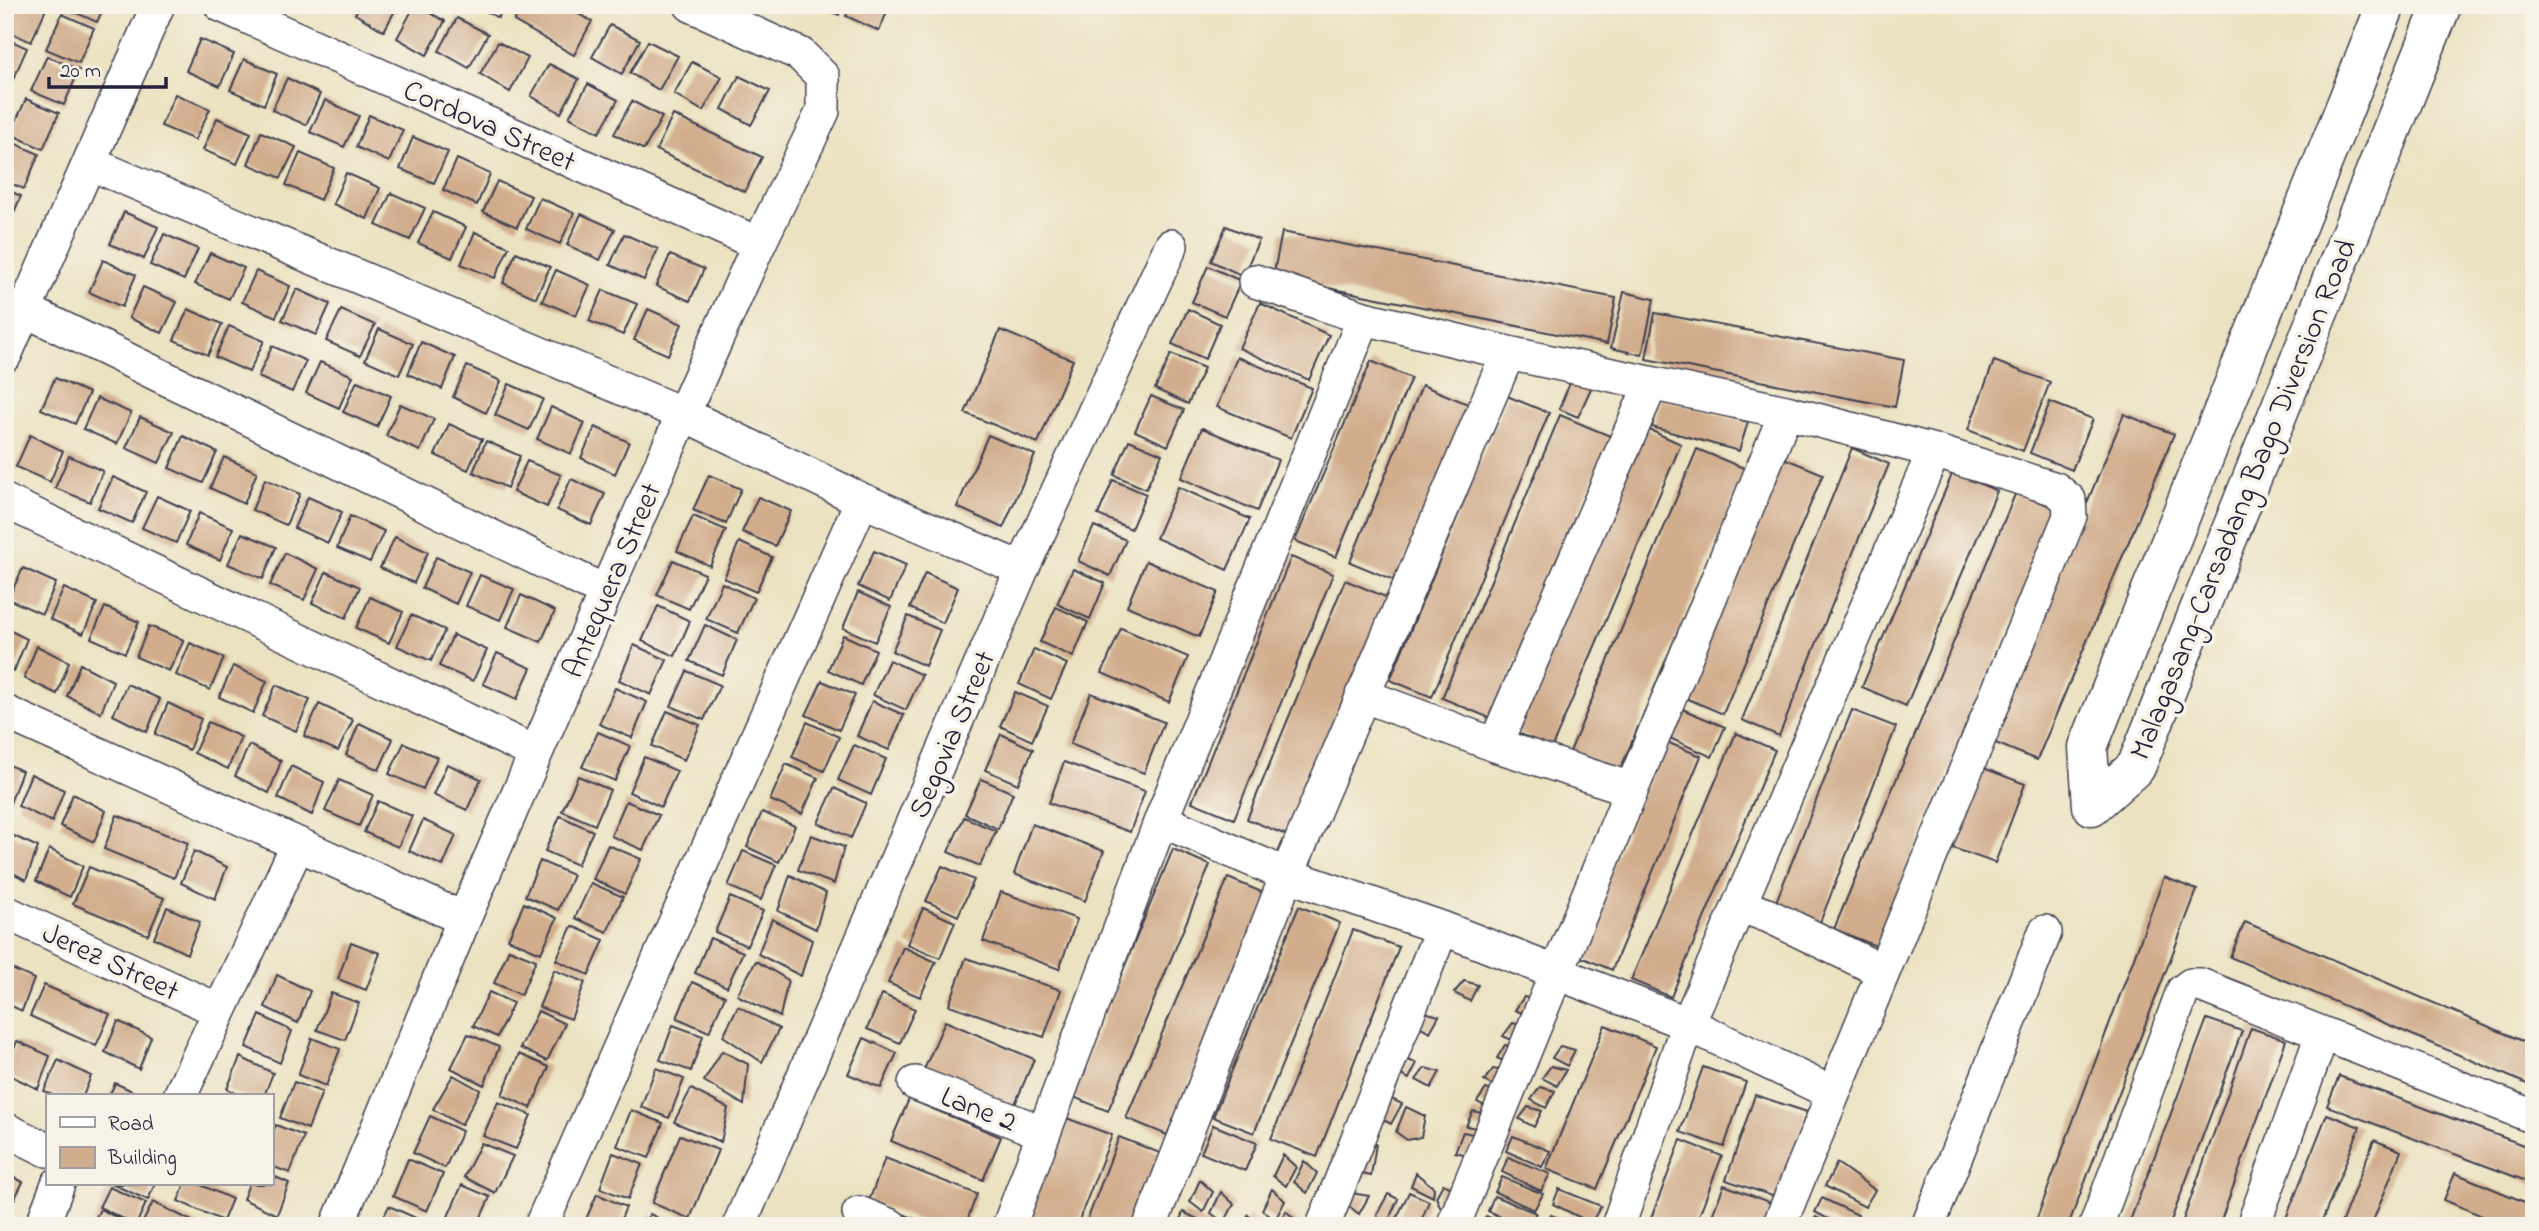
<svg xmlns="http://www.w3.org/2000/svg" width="2539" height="1231" font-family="'Indie Flower',sans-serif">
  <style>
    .building { fill: #d1ad8d }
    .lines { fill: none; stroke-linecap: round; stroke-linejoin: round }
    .minor-casing { stroke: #403f4f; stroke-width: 36 }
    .tertiary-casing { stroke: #403f4f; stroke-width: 41 }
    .minor { stroke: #fff; stroke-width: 33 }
    .tertiary { stroke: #fff; stroke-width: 38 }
    .labels { text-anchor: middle; stroke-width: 7; stroke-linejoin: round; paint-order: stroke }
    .street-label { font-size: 30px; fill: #22223b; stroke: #f7f3e8 }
  </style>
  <rect width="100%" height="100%" fill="#f7f3e8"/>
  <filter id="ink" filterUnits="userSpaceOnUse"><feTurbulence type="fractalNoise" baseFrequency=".0143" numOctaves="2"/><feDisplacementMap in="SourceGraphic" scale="14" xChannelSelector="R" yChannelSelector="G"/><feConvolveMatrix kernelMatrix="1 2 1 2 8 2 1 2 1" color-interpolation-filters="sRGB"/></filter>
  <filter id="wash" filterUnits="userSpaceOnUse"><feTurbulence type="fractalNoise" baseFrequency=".00686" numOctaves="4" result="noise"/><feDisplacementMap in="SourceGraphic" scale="28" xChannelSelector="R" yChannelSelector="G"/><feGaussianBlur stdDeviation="1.57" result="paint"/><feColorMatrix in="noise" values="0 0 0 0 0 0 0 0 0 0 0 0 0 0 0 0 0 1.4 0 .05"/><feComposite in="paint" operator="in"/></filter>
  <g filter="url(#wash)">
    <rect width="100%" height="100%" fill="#ebe2c1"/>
    <g id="blocks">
      <!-- building -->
      <path class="building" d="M9,5L47,7L31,42L5,30Z
        M66,5H105L97,22L65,8Z
        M360,5H398L384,31L355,14Z
        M415,5L445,21L427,55L397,38Z
        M476,5H505L498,18Z
        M523,5H561L592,21L574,55L514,21Z
        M817,5H843L839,15Z
        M851,5H890L879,31L846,16Z
        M62,14L94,28L79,63L46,49Z
        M457,18L488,34L469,68L439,51Z
        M610,25L640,40L622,74L592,57Z
        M5,38L27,48L12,82L5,79Z
        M200,39L234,54L220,86L186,71Z
        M648,41L678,56L659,90L630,73Z
        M498,42L528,58L510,92L480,74Z
        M47,56L79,70L64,105L31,91Z
        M244,59L277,74L264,105L230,90Z
        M692,62L722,77L703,111L674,94Z
        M549,64L579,79L561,113L531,96Z
        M739,76L770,91L751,125L722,109Z
        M287,78L320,94L306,125L272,110Z
        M588,84L618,100L599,133L569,117Z
        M175,94L210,109L195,140L161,126Z
        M26,99L59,113L43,149L10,134Z
        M325,100L359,116L344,147L310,132Z
        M632,101L662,117L644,150L614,134Z
        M369,115L403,130L389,162L356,147Z
        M673,115L762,157L745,192L656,150Z
        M217,118L251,133L237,164L203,150Z
        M261,132L296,147L281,178L248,164Z
        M413,137L448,152L434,183L400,169Z
        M7,140L39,154L24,189L5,181Z
        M300,153L334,168L320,200L286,185Z
        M457,159L490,174L477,205L443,190Z
        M346,173L380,188L367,219L333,204Z
        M497,181L531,196L517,227L483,212Z
        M5,189L21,196L5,233Z
        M391,193L425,208L410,240L376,225Z
        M540,198L574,213L560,244L526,229Z
        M124,212L158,227L144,259L110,244Z
        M433,212L466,227L452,258L418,243Z
        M581,214L615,229L600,260L567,245Z
        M1226,226L1259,240L1243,276L1211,261Z
        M475,232L509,247L495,278L461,264Z
        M1282,232L1616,298L1607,344L1273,277Z
        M164,234L198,249L184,280L150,265Z
        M624,234L658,249L644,280L610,265Z
        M516,252L550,267L536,298L503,283Z
        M210,253L244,268L229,299L195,284Z
        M670,255L704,269L690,301L656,286Z
        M103,260L136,275L122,307L89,292Z
        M1208,266L1241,281L1225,316L1192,302Z
        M556,270L590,285L576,316L542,301Z
        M256,271L290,286L276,317L242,302Z
        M143,287L177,302L162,333L129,318Z
        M297,289L330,304L316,335L282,320Z
        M603,290L637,304L623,335L589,321Z
        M1624,292L1654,299L1642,355L1611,348Z
        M1260,303L1329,335L1309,380L1239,348Z
        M188,309L222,324L208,355L174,340Z
        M648,309L682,324L668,355L634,340Z
        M1188,309L1220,324L1205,359L1172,344Z
        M341,310L375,325L360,356L326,341Z
        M1655,313L1904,360L1895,407L1646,359Z
        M229,326L264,341L249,372L215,357Z
        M379,329L413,344L399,375L365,360Z
        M1000,330L1073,360L1038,443L965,413Z
        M421,342L455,357L442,389L408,374Z
        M272,346L306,361L292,392L258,377Z
        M1171,354L1204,368L1188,404L1155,389Z
        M1237,357L1312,388L1291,438L1217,407Z
        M1371,361L1411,378L1336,557L1295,541Z
        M1994,361L2050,382L2023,451L1968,430Z
        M320,362L353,376L339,408L306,393Z
        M467,366L501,381L486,413L453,397Z
        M55,378L89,393L75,424L41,409Z
        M1572,378L1592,386L1578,417L1559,409Z
        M357,381L391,396L377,427L343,412Z
        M509,384L543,399L529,430L495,415Z
        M1422,385L1468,404L1396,581L1350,562Z
        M1151,396L1184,410L1168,446L1135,431Z
        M1507,396L1549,413L1432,697L1390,680Z
        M97,398L131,413L117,444L83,429Z
        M1660,398L1748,422L1739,451L1652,427Z
        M2050,402L2093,419L2072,470L2030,453Z
        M400,404L434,419L420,451L386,436Z
        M551,407L585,423L571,454L537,439Z
        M2124,414L2174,434L2037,760L1988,740Z
        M1560,415L1610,436L1492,719L1442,698Z
        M140,417L174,432L159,463L126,448Z
        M449,424L482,439L468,470L435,455Z
        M595,427L629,442L615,474L581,458Z
        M1643,427L1681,444L1552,747L1513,731Z
        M1202,428L1278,460L1257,511L1181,478Z
        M30,435L63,451L50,482L16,467Z
        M988,435L1035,455L1003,528L957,507Z
        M183,436L217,452L203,483L169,468Z
        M1129,440L1162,454L1146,489L1114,475Z
        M486,441L520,456L507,488L473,472Z
        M1852,448L1889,464L1779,736L1742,720Z
        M1697,449L1746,469L1618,775L1569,754Z
        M69,456L103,471L90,502L55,488Z
        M224,457L257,472L244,504L210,488Z
        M1781,457L1823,474L1723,714L1681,696Z
        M527,461L561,475L547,507L513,492Z
        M1953,472L1997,491L1906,706L1862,687Z
        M709,475L741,489L726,524L693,510Z
        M113,477L146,492L132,523L98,508Z
        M265,479L300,494L286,525L252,510Z
        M571,479L605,494L591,525L557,510Z
        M1113,480L1146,494L1131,529L1098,515Z
        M1178,487L1250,519L1227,570L1156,538Z
        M2016,492L2058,509L1876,946L1834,929Z
        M157,496L190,511L176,543L142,528Z
        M308,497L342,512L328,543L294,528Z
        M758,497L791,511L775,546L742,532Z
        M199,513L233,528L220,560L186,545Z
        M350,516L384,531L370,562L337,548Z
        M693,516L726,530L710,566L677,551Z
        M1094,526L1126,540L1110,576L1078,561Z
        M242,533L276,547L263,579L228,564Z
        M395,537L428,552L414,583L380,568Z
        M739,542L772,557L756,592L724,578Z
        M874,551L906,565L890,601L858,586Z
        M285,553L318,569L304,600L270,585Z
        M436,557L470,572L456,604L422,588Z
        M1291,557L1333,574L1234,819L1192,802Z
        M673,560L705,574L689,609L657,595Z
        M1146,561L1218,592L1199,637L1127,606Z
        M23,568L56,583L42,614L8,599Z
        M1073,569L1105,583L1090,619L1057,604Z
        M326,572L360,587L346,618L312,603Z
        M925,573L958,588L943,623L910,608Z
        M480,575L514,589L500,620L466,606Z
        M1345,580L1393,600L1296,839L1247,819Z
        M722,583L754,598L738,633L706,619Z
        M64,588L97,603L83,634L50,619Z
        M858,592L891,607L875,642L843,628Z
        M521,595L555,611L541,642L507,627Z
        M370,597L403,612L389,643L356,628Z
        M658,606L690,621L675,656L642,641Z
        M105,607L139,622L125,653L91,638Z
        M1056,607L1088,622L1073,657L1040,642Z
        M411,615L445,630L431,661L397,646Z
        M908,616L940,630L925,666L892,651Z
        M705,625L737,640L722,675L689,661Z
        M149,626L184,640L169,671L136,657Z
        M5,628L27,639L14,671L5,666Z
        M1121,628L1188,657L1169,702L1102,673Z
        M453,635L487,650L473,681L439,666Z
        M843,635L876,650L861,685L828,670Z
        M190,643L224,658L210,690L176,675Z
        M634,645L667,660L651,695L619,680Z
        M37,646L69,662L57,694L24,678Z
        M1034,649L1067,664L1051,699L1019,684Z
        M497,653L531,668L517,699L483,684Z
        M889,660L922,675L906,710L873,695Z
        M80,664L113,681L101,713L67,696Z
        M233,666L267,681L253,713L219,697Z
        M687,671L720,685L704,720L671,706Z
        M822,681L855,695L839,730L806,715Z
        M127,684L160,699L147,732L113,715Z
        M276,685L310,700L296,731L262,716Z
        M615,688L647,702L632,738L599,724Z
        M1015,692L1048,706L1032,741L1000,726Z
        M1091,693L1164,722L1144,773L1070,744Z
        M872,701L904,715L889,750L857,736Z
        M168,703L201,719L189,750L155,734Z
        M319,704L353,720L338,751L304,736Z
        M1675,706L1725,727L1712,757L1663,735Z
        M1852,710L1896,727L1819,925L1774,907Z
        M667,711L700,725L684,760L652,746Z
        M208,722L241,737L228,769L194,753Z
        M807,722L839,737L824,771L792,757Z
        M359,723L393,739L379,770L346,755Z
        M598,732L630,746L615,781L582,767Z
        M1736,733L1775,750L1671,997L1631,980Z
        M1001,734L1033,749L1018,784L985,770Z
        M1664,741L1701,756L1612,970L1576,955Z
        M404,743L437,757L423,789L389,774Z
        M249,745L281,761L269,793L235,776Z
        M854,745L886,759L871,795L838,780Z
        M644,757L677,771L661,807L629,792Z
        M1064,762L1145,791L1130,832L1049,803Z
        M5,763L22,771L10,803L5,800Z
        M447,764L481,779L467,810L433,795Z
        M786,764L818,778L802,814L770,800Z
        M291,766L324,782L312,815L278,798Z
        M1981,767L2025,784L1995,863L1950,847Z
        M31,774L64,790L52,822L18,806Z
        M578,776L610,790L595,825L562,811Z
        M981,779L1013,793L998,829L965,814Z
        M339,780L373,795L359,826L325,811Z
        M834,788L866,803L851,838L818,823Z
        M73,794L106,811L94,842L60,826Z
        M378,801L412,816L398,847L364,832Z
        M626,801L659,815L643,850L611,836Z
        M762,812L795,826L779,862L747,847Z
        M117,815L188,843L174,878L104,849Z
        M560,816L593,831L577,865L545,851Z
        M964,817L996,831L980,866L948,852Z
        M423,820L456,835L443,866L409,851Z
        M1032,824L1104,851L1085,901L1014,874Z
        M5,832L38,847L26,880L5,869Z
        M811,835L844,847L834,884L798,870Z
        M608,845L641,859L625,894L593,879Z
        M49,849L83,866L70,897L36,881Z
        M1173,849L1210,865L1108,1111L1071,1096Z
        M194,851L227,867L215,899L181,883Z
        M743,851L776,865L761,900L728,886Z
        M540,861L573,875L558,910L525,896Z
        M942,866L974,880L958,916L926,901Z
        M89,867L164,898L148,935L73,904Z
        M790,875L826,893L816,929L778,911Z
        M2164,877L2197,890L2068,1226H2034Z
        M1228,878L1269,895L1167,1135L1126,1118Z
        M591,883L623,897L607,932L575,918Z
        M1001,892L1077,919L1059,969L983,941Z
        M730,897L763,911L747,946L715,932Z
        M524,903L557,918L541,953L508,939Z
        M1299,906L1340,923L1254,1133L1213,1117Z
        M167,907L200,922L187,954L154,938Z
        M923,908L955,922L940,958L907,944Z
        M772,919L812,940L801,976L758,954Z
        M2245,922L2534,1046V1087L2230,957Z
        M572,926L604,940L589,975L556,960Z
        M1353,930L1399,947L1317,1157L1271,1139Z
        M710,938L743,952L727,987L695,973Z
        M351,942L380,953L366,990L338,979Z
        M903,947L936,962L920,997L888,983Z
        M509,949L536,960L521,995L494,983Z
        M966,958L1061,990L1044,1037L949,1005Z
        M756,961L788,980L780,1017L737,995Z
        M5,966L34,979L22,1011L5,1003Z
        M554,970L585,982L571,1019L539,1007Z
        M277,975L310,991L298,1023L265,1007Z
        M1464,981L1478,985L1470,1001L1454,993Z
        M692,982L725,996L709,1032L677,1018Z
        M44,985L110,1014L96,1046L30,1016Z
        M489,992L513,1003L497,1037L473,1026Z
        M331,993L359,1003L345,1040L317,1030Z
        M882,994L915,1009L900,1043L867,1029Z
        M1524,997L1539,1001L1522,1013L1515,1010Z
        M738,1006L779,1029L762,1062L723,1036Z
        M538,1011L565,1024L547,1061L520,1048Z
        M1424,1012L1439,1016L1430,1032L1415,1024Z
        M260,1015L292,1031L280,1063L246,1047Z
        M2207,1019L2242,1031L2169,1226H2128Z
        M118,1021L151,1037L139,1069L105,1052Z
        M945,1021L1034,1059L1013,1109L923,1072Z
        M1513,1023L1527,1027L1518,1043L1503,1036Z
        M673,1025L703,1036L691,1071L660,1060Z
        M1605,1025L1656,1046L1597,1189L1546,1169Z
        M2251,1028L2286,1040L2219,1226H2181Z
        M468,1034L499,1047L484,1085L451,1068Z
        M312,1038L340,1049L326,1086L298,1075Z
        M864,1038L897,1053L881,1088L848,1074Z
        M17,1041L50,1056L38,1089L5,1073Z
        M1505,1045L1520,1049L1511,1065L1497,1058Z
        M1560,1046L1575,1050L1567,1066L1552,1058Z
        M722,1051L748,1064L744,1105L704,1081Z
        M519,1054L549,1067L531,1108L502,1095Z
        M240,1057L273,1073L264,1096H242L227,1089Z
        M1403,1059L1417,1063L1409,1079L1394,1071Z
        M58,1060L91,1076L83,1096H54L44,1091Z
        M1551,1066L1566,1070L1557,1086L1542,1078Z
        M1703,1067L1746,1082L1724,1147L1680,1132Z
        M656,1068L684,1079L669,1118L641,1107Z
        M1425,1068L1440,1072L1431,1088L1416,1080Z
        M1493,1069L1508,1072L1499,1089L1484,1081Z
        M453,1075L480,1090L461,1125L433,1109Z
        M2339,1076L2534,1149V1184L2327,1106Z
        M294,1082L322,1092L308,1129L280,1118Z
        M115,1083L143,1096H109Z
        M1540,1087L1555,1091L1546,1108L1531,1100Z
        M691,1089L728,1108L721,1142L674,1122Z
        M1486,1089L1501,1094L1492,1110L1477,1102Z
        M1383,1095L1402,1104L1391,1124L1376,1116Z
        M1755,1095L1807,1112L1778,1198L1726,1180Z
        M909,1099L1001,1137L983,1180L891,1141Z
        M498,1102L531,1115L516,1149L483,1136Z
        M1406,1107L1425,1116L1421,1137L1407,1140L1396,1132Z
        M1528,1107L1542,1111L1534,1127L1519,1119Z
        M631,1110L663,1123L649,1158L617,1146Z
        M1473,1111L1490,1115L1487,1130L1466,1126Z
        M2327,1114L2360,1127L2320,1226H2283Z
        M430,1116L462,1131L445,1168L413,1153Z
        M1061,1116L1112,1135L1078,1223L1077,1226H1018Z
        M276,1125L304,1136L290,1173L271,1166V1138Z
        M1213,1125L1257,1143L1245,1171L1201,1153Z
        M1463,1132L1482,1136L1476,1157L1455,1152Z
        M680,1135L718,1150L690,1219L652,1203Z
        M1513,1136L1550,1151L1542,1167L1506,1151Z
        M1119,1137L1165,1155L1137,1226H1085Z
        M1368,1139L1376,1144L1371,1176L1354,1172Z
        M1681,1140L1722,1156L1713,1179L1695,1226H1648Z
        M2374,1140L2401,1151L2371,1226H2340Z
        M481,1143L513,1156L495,1193L464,1177Z
        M613,1153L642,1164L628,1199L600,1188Z
        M1283,1155L1296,1167L1286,1186L1273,1176Z
        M1508,1157L1550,1174L1541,1191L1502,1172Z
        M885,1158L977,1194L965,1226H934L869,1201Z
        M408,1159L443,1174L427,1211L393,1196Z
        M1304,1161L1317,1173L1307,1193L1294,1182Z
        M1837,1163L1875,1190L1865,1207L1825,1186Z
        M5,1173L23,1182L5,1218Z
        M1416,1173L1434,1188L1433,1197L1411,1186Z
        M2455,1173L2534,1206V1226H2506L2444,1200Z
        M271,1175L289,1183L277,1215L243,1199L249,1184H271Z
        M1502,1177L1543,1194L1534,1210L1495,1192Z
        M1200,1180L1213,1192L1203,1212L1190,1202Z
        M112,1184H155L148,1200Z
        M185,1184H199L232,1199L223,1221L178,1201Z
        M1443,1184L1459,1191L1447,1223L1436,1197Z
        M462,1185L490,1197L477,1226H455L446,1221Z
        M1724,1185L1774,1204L1765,1226H1708Z
        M109,1187L146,1203L136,1225L99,1207Z
        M1272,1189L1285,1201L1275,1220L1262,1210Z
        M1559,1189L1601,1206L1591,1223L1553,1204Z
        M1221,1192L1234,1204L1224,1223L1211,1213Z
        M1409,1192L1429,1201L1419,1226H1393Z
        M1351,1193L1369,1196L1359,1214L1346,1204Z
        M597,1194L626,1207L618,1226H583Z
        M1388,1194L1398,1199L1386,1226H1380L1377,1214Z
        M1494,1196L1536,1213L1528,1226H1519L1488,1211Z
        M1822,1198L1858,1215L1856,1226H1841L1815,1212Z
        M153,1202L202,1226H141Z
        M389,1206L425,1222L424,1226H379Z
        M100,1209L134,1226H94L92,1225Z
        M1286,1211L1299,1223L1297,1226H1279Z
        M1183,1212L1212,1226H1178Z
        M650,1214L673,1226H644Z
        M1248,1215L1260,1226H1245Z
        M1551,1215L1576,1226H1546Z
        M1486,1216L1511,1226H1481Z
        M1816,1217L1831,1226H1811Z"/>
    </g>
  </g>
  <g filter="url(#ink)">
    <use href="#blocks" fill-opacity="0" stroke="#403f4f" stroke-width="2"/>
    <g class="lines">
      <!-- minor casing -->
      <g class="minor-casing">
        <path id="minor" d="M221,5L759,244
          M89,163L683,414L862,500L1022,569
          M1255,281L1364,318L1508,353L1786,412L1934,451L2056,489L2069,500L2070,516L1779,1226
          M25,310L606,592
          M5,355L158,5
          M5,501L536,753
          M1362,695L1495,745L1631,789
          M5,712L464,919
          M1495,745L1651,384
          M1161,820L1287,875L1442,928L1688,1024L1832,1093
          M1739,905L1769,916L1882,971
          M5,912L218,1010
          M915,1083L1044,1133
          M180,1096L298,844
          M5,1129L47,1150
          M859,1213L891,1226
          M42,1226L58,1184
          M337,1226L464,919L683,414L759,244L823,111V77L800,54L691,5
          M541,1226L862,500
          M739,1226L1022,569L1171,246
          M1009,1226L1161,820L1364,318
          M1150,1226L1287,875L1508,353
          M1323,1226L1442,928
          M1453,1226L1786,412
          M1618,1226L1688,1024L1934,451
          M1928,1226L2045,932
          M2096,1226L2183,991L2191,985H2200L2534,1117
          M2253,1226L2322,1035"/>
      </g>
      <!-- tertiary casing -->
      <g class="tertiary-casing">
        <path id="tertiary" d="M2092,806L2136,767L2442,5
          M2092,806L2088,747L2386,5"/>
      </g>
      <!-- minor -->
      <use href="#minor" class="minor"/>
      <!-- tertiary -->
      <use href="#tertiary" class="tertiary"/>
    </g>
  </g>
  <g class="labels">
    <!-- street labels -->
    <g class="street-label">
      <text transform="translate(490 125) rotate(24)" y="10">Cordova Street</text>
      <text transform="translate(2242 499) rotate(-68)" y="10">Malagasang-Carsadang Bago Diversion Road</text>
      <text transform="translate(611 580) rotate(-67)" y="10">Antequera Street</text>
      <text transform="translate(951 734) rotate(-67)" y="10">Segovia Street</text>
      <text transform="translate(111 961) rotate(25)" y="10">Jerez Street</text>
      <text transform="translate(979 1108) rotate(21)" y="10">Lane 2</text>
    </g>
  </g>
  <!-- margin -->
  <rect width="2539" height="1231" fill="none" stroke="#f7f3e8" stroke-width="28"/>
  <!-- legend -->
  <rect x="46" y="1094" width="228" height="91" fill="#f7f3e8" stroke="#a29fa3" stroke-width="2"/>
  <rect x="60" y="1117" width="35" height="10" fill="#ffffff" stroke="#a29fa3" stroke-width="2"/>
  <text x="108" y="1130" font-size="21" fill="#22223b">Road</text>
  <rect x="60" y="1147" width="35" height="21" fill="#d1ad8d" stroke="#a29fa3" stroke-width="2"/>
  <text x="108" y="1164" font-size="21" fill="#22223b">Building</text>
  <!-- scale -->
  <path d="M49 77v10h117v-10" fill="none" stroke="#22223b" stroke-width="3.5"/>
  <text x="60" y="77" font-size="21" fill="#22223b" stroke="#f7f3e8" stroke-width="5" paint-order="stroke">20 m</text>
</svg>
